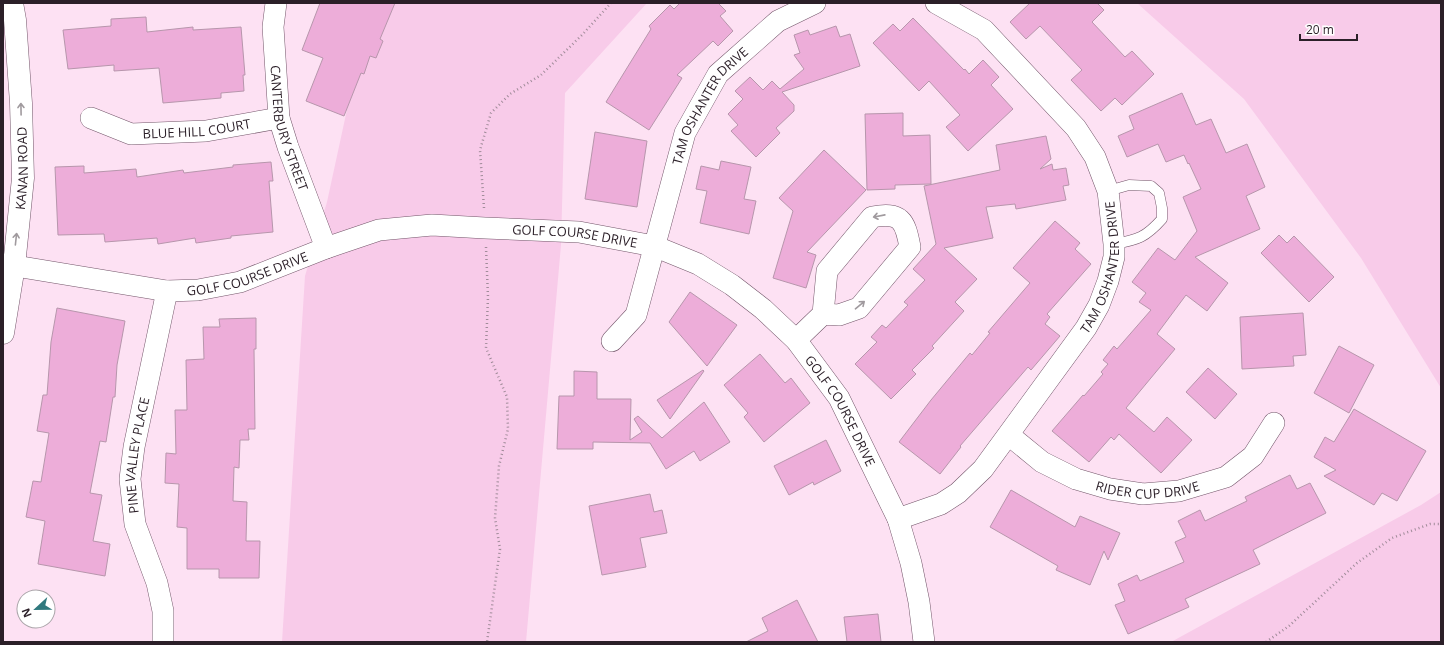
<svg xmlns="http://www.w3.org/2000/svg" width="1444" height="645" font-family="'Open Sans',sans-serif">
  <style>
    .green { fill: #f8cbe9 }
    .building { fill: #edadd9; stroke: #b796ac }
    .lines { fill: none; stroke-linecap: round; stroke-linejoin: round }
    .service-casing { stroke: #73566a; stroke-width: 11 }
    .minor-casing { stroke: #73566a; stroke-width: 22 }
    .secondary-casing { stroke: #73566a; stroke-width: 23 }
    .path { stroke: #a18c9a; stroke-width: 2.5; stroke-dasharray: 1 3; stroke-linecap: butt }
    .service { stroke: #fff; stroke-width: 10 }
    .minor { stroke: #fff; stroke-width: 21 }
    .secondary { stroke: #fff; stroke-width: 22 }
    .oneway { stroke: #a09a9e }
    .labels { text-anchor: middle; stroke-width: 3.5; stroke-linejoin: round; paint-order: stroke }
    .street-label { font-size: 13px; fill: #2b1f28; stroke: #fff }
  </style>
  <rect width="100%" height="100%" fill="#fde1f3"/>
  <!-- green -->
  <path class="green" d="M366,3H647L565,93L561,245L526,642H282L305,276L327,202L356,68Z
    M1137,3H1441V388L1361,258L1244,99Z
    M1441,492V642H1171L1421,505Z"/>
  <!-- building -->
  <path class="building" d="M320,3H395L380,39L383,41L376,58L370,56L364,74L361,73L344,116L306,101L323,58L302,50Z
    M680,3H718L726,11L720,16L733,31L718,46L713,41L677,75L682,78L649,130L606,102L651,29L649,26L670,5L674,9Z
    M1030,3H1097L1104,10L1092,22L1125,57L1132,51L1154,74L1122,105L1115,98L1101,111L1071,80L1082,70L1040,26L1026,39L1010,22Z
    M146,17L147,32L193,27V30L241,27L245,75H243L244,91L221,93V98L163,103L159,68L114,71V65L68,69L63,30L111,26V19Z
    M913,18L964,70L965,69L969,74L983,60L999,77L991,85L1013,109L968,151L946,127L960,115L929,81L919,91L873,43L893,24L900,31Z
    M836,26L840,37L850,34L860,66L782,92L794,105V111L776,128L780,133L756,157L731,131L738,125L728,114L743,99L735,91L750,77L763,90L772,81L780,89L804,69L794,55L800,53L794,35L808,30L810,35Z
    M1182,93L1196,125L1211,119L1226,153L1247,144L1265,187L1246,196L1260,229L1195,257L1228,283L1207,311L1186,295L1157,334L1175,349L1126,408L1154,432L1167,417L1192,440L1161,473L1119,434L1114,440L1111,437L1089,462L1052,431L1083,395L1084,396L1103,374L1101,372L1108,364L1103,360L1114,346L1117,349L1151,310L1139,302L1146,293L1132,282L1158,248L1175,260L1197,231L1183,197L1201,189L1189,163L1188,164L1184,155L1166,162L1158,144L1127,157L1118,136L1134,129L1129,116Z
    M903,113V136L930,135L931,184L895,185V189L867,190L865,114Z
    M595,132L647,141L637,207L585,199Z
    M1046,136L1051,159L1040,169L1052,164L1053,170L1066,168L1069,185L1063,186L1066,200L1016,209L1015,204L986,207L993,238L944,248L977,279L955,302L964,311L932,346L934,348L912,370L916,374L891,399L855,364L877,342L871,337L882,325L886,328L908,305L904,302L925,280L913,269L936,244L924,186L1000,170L996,145Z
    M824,150L866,190L807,252L816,255L806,288L773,278L793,211L779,198Z
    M721,161L751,167L744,199L756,201L749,234L700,223L707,191L696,189L701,166L719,170Z
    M271,162L273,181H269L273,232L231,236V238L196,243L195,238L158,244L157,238L105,242L104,234L58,235L55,167L84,166V173L136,169L137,177L183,170L184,173L233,167V165Z
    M1055,221L1080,243L1075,249L1091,264L1047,314L1050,317L1045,324L1060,336L1031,370L1028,367L960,446L961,447L940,474L899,442L931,400L970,353L972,355L990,333L988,332L1030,283L1013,268Z
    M1279,235L1287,243L1294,236L1334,277L1309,302L1261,253Z
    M690,292L737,325L707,366L669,322Z
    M57,308L125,321L117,365L115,397H113L106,442L100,441L90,493L102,495L93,541L110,544L105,576L38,564L45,521L26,517L33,481L41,482L49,433L37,431L43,395H47L51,342Z
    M1303,313L1306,355L1293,356L1294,366L1242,369L1240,317Z
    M256,318V349H254L255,429H248L249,440H240L239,468L234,467L233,501L247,502L246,541H260L259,578H219V569H187V528L177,527L179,484L165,483L166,453L176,454L175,410H187L186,360L204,359L203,327H220L219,319Z
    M1339,346L1374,365L1349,413L1314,393Z
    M760,354L785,383L791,378L810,403L764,442L744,417L748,413L724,385Z
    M1208,368L1237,394L1215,419L1186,392Z
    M703,370L704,371L670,419L657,400Z
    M574,371L597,372V399H631L630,440L642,432L634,419L638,416L662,438L704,402L730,442L700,461L694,451L666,469L650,443L593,442V449H557L559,396H574Z
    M1354,409L1426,451L1397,501L1382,493L1374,505L1324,476L1336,470L1314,457L1325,437L1334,442Z
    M826,440L841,471L814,485L813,482L789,495L774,466Z
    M1290,475L1297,489L1310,483L1326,513L1253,550L1260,564L1185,599L1189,607L1128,634L1115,605L1125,601L1118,584L1137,575L1140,581L1184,562L1175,542L1186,537L1178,521L1200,510L1205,521L1247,501L1245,497Z
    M1011,490L1075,527L1080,516L1120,533L1108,560L1104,551L1090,585L1056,570L1058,566L990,527Z
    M650,494L654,512L662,510L667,533L640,538L646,567L602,575L589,506Z
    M797,600L818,642H746L768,631L762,618Z
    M878,614L881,642H847L844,617Z"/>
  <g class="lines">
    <!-- service casing -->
    <g class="service-casing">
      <path id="service" d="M1108,191L1129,185L1151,186L1159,193L1162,208V219C1146,237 1138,240 1114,244"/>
    </g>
    <!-- minor casing -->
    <g class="minor-casing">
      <g id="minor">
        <path id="s1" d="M276,3L273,27L279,118L288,147L326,248"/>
        <path id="s2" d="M91,118L131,134L206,131L279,118"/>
        <path id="s3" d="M3,264L167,291L198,290L240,282L326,248L379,230L432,225L485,228L579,232L654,246L698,264L732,285L763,309L796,340L839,398L898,519L911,563L919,602L924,642"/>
        <path d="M796,340L823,314L827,271L872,217C901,212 905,220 910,247L859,308L839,315L823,314"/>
        <path id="s4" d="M612,341L636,315L685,133L718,74L778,21L815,3"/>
        <path id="s5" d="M1009,435L1042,462L1076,479L1110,489L1143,494L1179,491L1226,477L1253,456L1274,423"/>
        <path id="s6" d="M898,519L941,504L958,493L983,469L1086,328L1099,305L1108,281L1114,257V244L1108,191L1095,157L1076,128L984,30L936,3"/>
        <path id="s7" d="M163,642V611L157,583L135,524L130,479L134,447L167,291"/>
      </g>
    </g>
    <!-- secondary casing -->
    <g class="secondary-casing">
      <g id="secondary">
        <path id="s8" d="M3,333L14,266L23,178L21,103L15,20L12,3"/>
      </g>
    </g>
    <!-- path -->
    <path class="path" d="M484,208L480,150L491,113L510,94L541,75L582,35L611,3
      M486,247L488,297L486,348L507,397L508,429L499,466L495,518L500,549L487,642
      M1266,642L1289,626L1357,563L1392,538L1430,524H1441"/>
    <!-- service -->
    <use href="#service" class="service"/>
    <!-- minor -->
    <use href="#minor" class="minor"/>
    <!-- secondary -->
    <use href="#secondary" class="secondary"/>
  </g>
  <!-- one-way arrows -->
  <defs><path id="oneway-shaft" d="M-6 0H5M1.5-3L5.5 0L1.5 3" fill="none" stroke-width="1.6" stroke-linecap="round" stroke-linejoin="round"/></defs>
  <g class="oneway">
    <use href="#oneway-shaft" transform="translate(21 109) rotate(-91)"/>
    <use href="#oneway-shaft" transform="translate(879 216) rotate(169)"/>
    <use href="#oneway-shaft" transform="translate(16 239) rotate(-84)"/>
    <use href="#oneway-shaft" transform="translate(860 305) rotate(-40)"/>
  </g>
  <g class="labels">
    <!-- street labels -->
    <g class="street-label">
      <text dy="5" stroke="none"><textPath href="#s4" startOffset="260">TAM OSHANTER DRIVE</textPath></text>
      <text dy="5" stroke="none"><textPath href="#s1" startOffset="127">CANTERBURY STREET</textPath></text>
      <text dy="5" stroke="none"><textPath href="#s2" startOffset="109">BLUE HILL COURT</textPath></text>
      <text dy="5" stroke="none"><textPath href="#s8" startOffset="166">KANAN ROAD</textPath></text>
      <text dy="5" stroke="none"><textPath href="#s3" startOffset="585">GOLF COURSE DRIVE</textPath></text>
      <text dy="5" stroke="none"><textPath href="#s6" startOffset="339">TAM OSHANTER DRIVE</textPath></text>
      <text dy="5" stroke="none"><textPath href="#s3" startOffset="249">GOLF COURSE DRIVE</textPath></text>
      <text dy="5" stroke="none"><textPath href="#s3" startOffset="921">GOLF COURSE DRIVE</textPath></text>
      <text dy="5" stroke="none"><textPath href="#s7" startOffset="192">PINE VALLEY PLACE</textPath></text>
      <text dy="5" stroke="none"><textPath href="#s5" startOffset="154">RIDER CUP DRIVE</textPath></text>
    </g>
  </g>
  <!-- border -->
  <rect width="1444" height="645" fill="none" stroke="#2b1f28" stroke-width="8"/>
  <!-- north arrow -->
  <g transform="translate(36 609) rotate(248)"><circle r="19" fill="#ffffff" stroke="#aaa5a9"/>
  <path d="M0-3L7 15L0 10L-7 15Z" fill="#30797e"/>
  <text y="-6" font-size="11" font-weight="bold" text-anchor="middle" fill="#2b1f28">N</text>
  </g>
  <!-- scale -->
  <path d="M1300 34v6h57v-6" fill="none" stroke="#2b1f28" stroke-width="2"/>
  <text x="1306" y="34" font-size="12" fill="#2b1f28" stroke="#ffffff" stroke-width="3" paint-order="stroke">20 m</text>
</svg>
